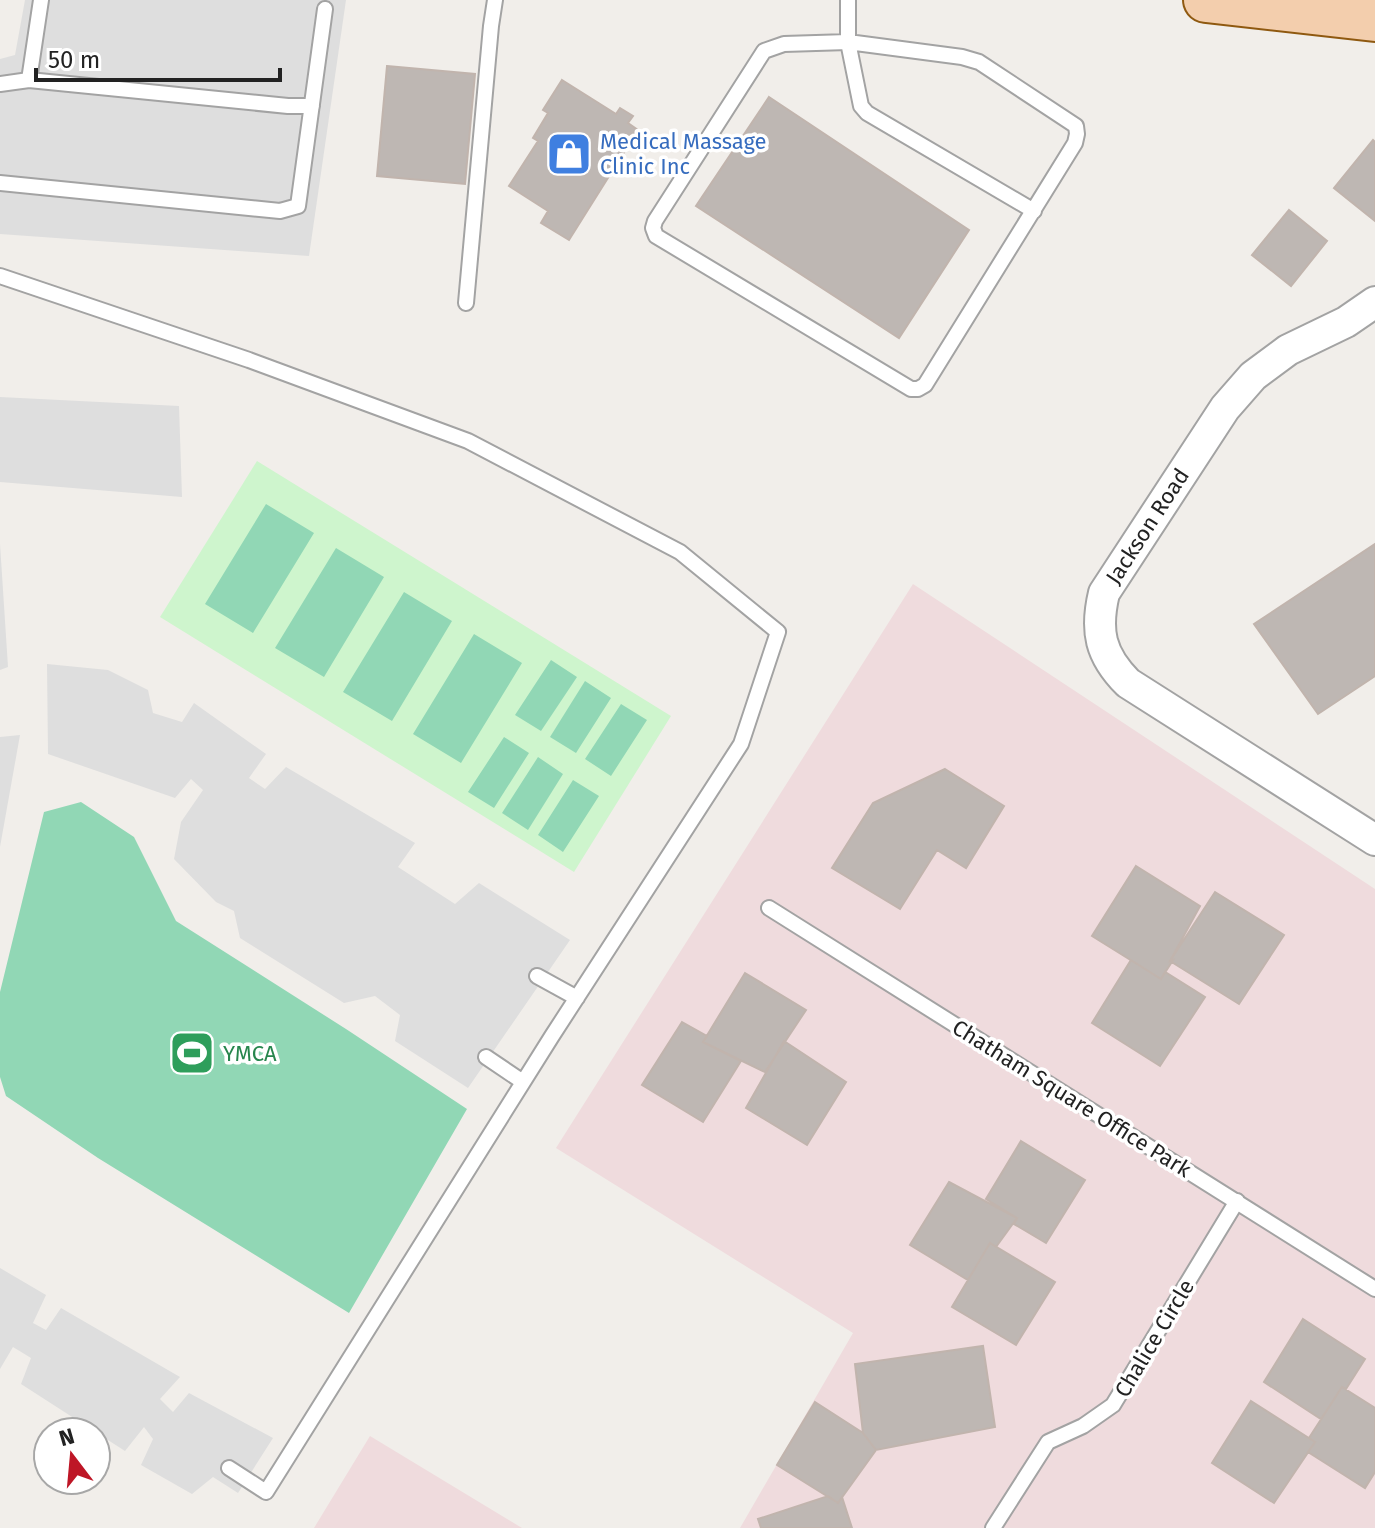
<svg xmlns="http://www.w3.org/2000/svg" width="1375" height="1528" font-family="'Fira Sans',sans-serif">
  <style>
    .commercial { fill: #efdbdd }
    .park { fill: #cef5cd }
    .pitch { fill: #91d7b5 }
    .parking { fill: #dedede }
    .building { fill: #beb7b3; stroke: #c1b4ad; stroke-width: 2 }
    .lines { fill: none; stroke-linecap: round; stroke-linejoin: round }
    .service-casing { stroke: #a3a3a3; stroke-width: 18 }
    .minor-casing { stroke: #a3a3a3; stroke-width: 34 }
    .primary-casing { stroke: #8f5910; stroke-width: 48 }
    .service { stroke: #fff; stroke-width: 14 }
    .minor { stroke: #fff; stroke-width: 30 }
    .primary { stroke: #f3cead; stroke-width: 44 }
    .labels { text-anchor: middle; stroke-width: 7; stroke-linejoin: round; paint-order: stroke }
    .shop-label { font-size: 22px; fill: #366cbe; stroke: #fff; text-anchor: start }
    .street-label { font-size: 22px; fill: #222; stroke: #fff }
    .leisure-label { font-size: 22px; fill: #27864d; stroke: #fff; text-anchor: start }
  </style>
  <rect width="100%" height="100%" fill="#f1eeea"/>
  <!-- commercial -->
  <path class="commercial" d="M913,584L1375,889V1528H740L853,1333L556,1148Z
    M370,1436L522,1528H314Z"/>
  <!-- park -->
  <path class="park" d="M257,461L671,716L574,872L160,617Z"/>
  <!-- pitch -->
  <path class="pitch" d="M266,504L314,533L253,633L205,604Z
    M336,548L384,577L324,677L275,648Z
    M404,592L452,621L392,721L343,692Z
    M474,634L522,663L461,763L413,734Z
    M551,660L577,677L541,731L515,715Z
    M585,681L611,698L576,753L550,737Z
    M621,704L647,720L611,776L585,759Z
    M504,737L529,753L494,808L468,792Z
    M538,757L563,774L528,830L502,813Z
    M573,780L599,796L563,852L538,835Z
    M81,802L134,837L176,921L346,1029L467,1109L349,1313L98,1158L6,1096L0,1077V992L44,812Z"/>
  <!-- parking -->
  <path class="parking" d="M25,0H346L309,256L0,234V59L15,55Z
    M0,397L179,406L182,497L0,482Z
    M0,544L8,667L0,670Z
    M47,664L108,670L148,690L153,713L182,722L194,703L266,754L249,778L265,789L286,767L415,843L398,867L455,904L479,883L570,940L468,1088L395,1041L400,1015L375,996L344,1003L240,938L234,911L216,902L174,859L181,822L203,790L191,779L175,798L48,754Z
    M20,735L0,847V737Z
    M0,1268L46,1295L33,1323L46,1330L61,1308L180,1377L160,1399L173,1412L189,1393L273,1438L238,1493L213,1477L192,1494L141,1465L153,1439L144,1427L125,1451L21,1384L31,1358L13,1347L0,1369Z"/>
  <!-- building -->
  <path class="building" d="M387,66L475,74L465,184L377,176Z
    M562,80L616,114L620,108L633,116L628,123L638,130L569,240L541,223L548,211L509,186L538,141L533,138L548,113L543,110Z
    M769,97L969,230L899,338L696,206Z
    M1373,140L1375,142V221L1334,188Z
    M1289,210L1327,241L1291,286L1252,255Z
    M1375,544V676L1318,714L1254,624Z
    M945,769L1004,806L966,868L937,850L900,909L832,868L873,803Z
    M1136,866L1200,906L1170,961L1173,960L1161,979L1092,936Z
    M1215,892L1284,935L1239,1004L1170,961Z
    M1131,960L1161,979L1165,972L1205,997L1160,1066L1092,1023Z
    M745,973L806,1010L765,1072L703,1042Z
    M682,1022L707,1036L703,1042L741,1061L703,1122L642,1085Z
    M784,1041L846,1082L807,1145L746,1108Z
    M1021,1141L1085,1180L1046,1243L1014,1224L1017,1218L986,1199Z
    M949,1182L1017,1218L996,1247L990,1243L968,1280L910,1245Z
    M990,1243L1055,1282L1016,1345L952,1307Z
    M1303,1319L1365,1359L1346,1389L1342,1387L1321,1419L1264,1382Z
    M983,1346L995,1427L876,1450L863,1433L855,1364Z
    M1342,1387L1375,1408V1472L1365,1488L1308,1452L1315,1442L1309,1438Z
    M1251,1401L1315,1442L1274,1503L1212,1463Z
    M815,1402L863,1433L876,1450L838,1503L777,1465Z
    M828,1496L838,1503L842,1497L852,1528H761L758,1519Z"/>
  <g class="lines">
    <!-- service casing -->
    <g class="service-casing">
      <path id="service" d="M848,0V42L861,106L867,113L1034,211
        M848,42L962,57L979,62L1076,126L1077,134L1075,143L925,385L918,389H911L656,236L653,228L655,221L764,51L784,44Z
        M29,80L41,0
        M0,84L29,80L288,106H312
        M0,183L280,211L298,206L325,9
        M0,276L249,360L468,441L680,552L778,632L741,744L552,1036L266,1492L229,1468
        M466,303L491,26L495,0
        M769,908L1375,1289
        M537,976L577,998
        M486,1057L523,1082
        M993,1528L1048,1442L1083,1426L1113,1405L1237,1201"/>
    </g>
    <!-- minor casing -->
    <g class="minor-casing">
      <path id="minor" d="M1375,302L1346,322L1288,350L1253,376L1225,408L1104,593C1095,631 1100,655 1128,683L1375,840"/>
    </g>
    <!-- primary casing -->
    <g class="primary-casing">
      <path id="primary" d="M1206,0L1375,19"/>
    </g>
    <!-- service -->
    <use href="#service" class="service"/>
    <!-- minor -->
    <use href="#minor" class="minor"/>
    <!-- primary -->
    <use href="#primary" class="primary"/>
  </g>
  <!-- icons -->
  <defs>
    <g id="shop-square" transform="scale(2.3)"><rect x="-9" y="-9" width="18" height="18" rx="4" fill="#3f7fe0" stroke="#fff"/><path d="M-5-2.5h2.3a2.7 3.5 0 0 1 5.4 0H5L5.5 6h-11ZM-1.5-2.5h3a1.5 2.3 0 0 0-3 0Z" fill="#fff"/></g>
    <g id="stadium-square" transform="scale(2.3)"><rect x="-9" y="-9" width="18" height="18" rx="4" fill="#2e9e5b" stroke="#fff"/><path d="M0-5a6.5 5 0 1 0 0 10a6.5 5 0 1 0 0-10ZM-3.5-1.8h7v3.6h-7Z" fill="#fff"/></g>
  </defs>
  <g fill-rule="evenodd">
    <use href="#shop-square" x="569" y="154"/>
    <use href="#stadium-square" x="192" y="1053"/>
  </g>
  <g class="labels">
    <!-- shop labels -->
    <g class="shop-label">
      <text x="600" y="149">Medical Massage<tspan x="600" dy="25">Clinic Inc</tspan></text>
    </g>
    <!-- street labels -->
    <g class="street-label">
      <text transform="translate(1147 526) rotate(-57)" y="8">Jackson Road</text>
      <text transform="translate(1072 1098) rotate(32)" y="8">Chatham Square Office Park</text>
      <text transform="translate(1154 1338) rotate(-59)" y="8">Chalice Circle</text>
    </g>
    <!-- leisure labels -->
    <g class="leisure-label">
      <text x="223" y="1061">YMCA</text>
    </g>
  </g>
  <!-- north arrow -->
  <g transform="translate(72 1456) rotate(344)"><circle r="38" fill="#ffffff" stroke="#a7a7a7" stroke-width="2"/>
  <path d="M0-6L14 30L0 20L-14 30Z" fill="#be1626"/>
  <text y="-12" font-size="22" font-weight="bold" text-anchor="middle" fill="#222222">N</text>
  </g>
  <!-- scale -->
  <path d="M36 68v12h244v-12" fill="none" stroke="#222222" stroke-width="4"/>
  <text x="48" y="68" font-size="24" fill="#222222" stroke="#ffffff" stroke-width="6" paint-order="stroke">50 m</text>
</svg>
